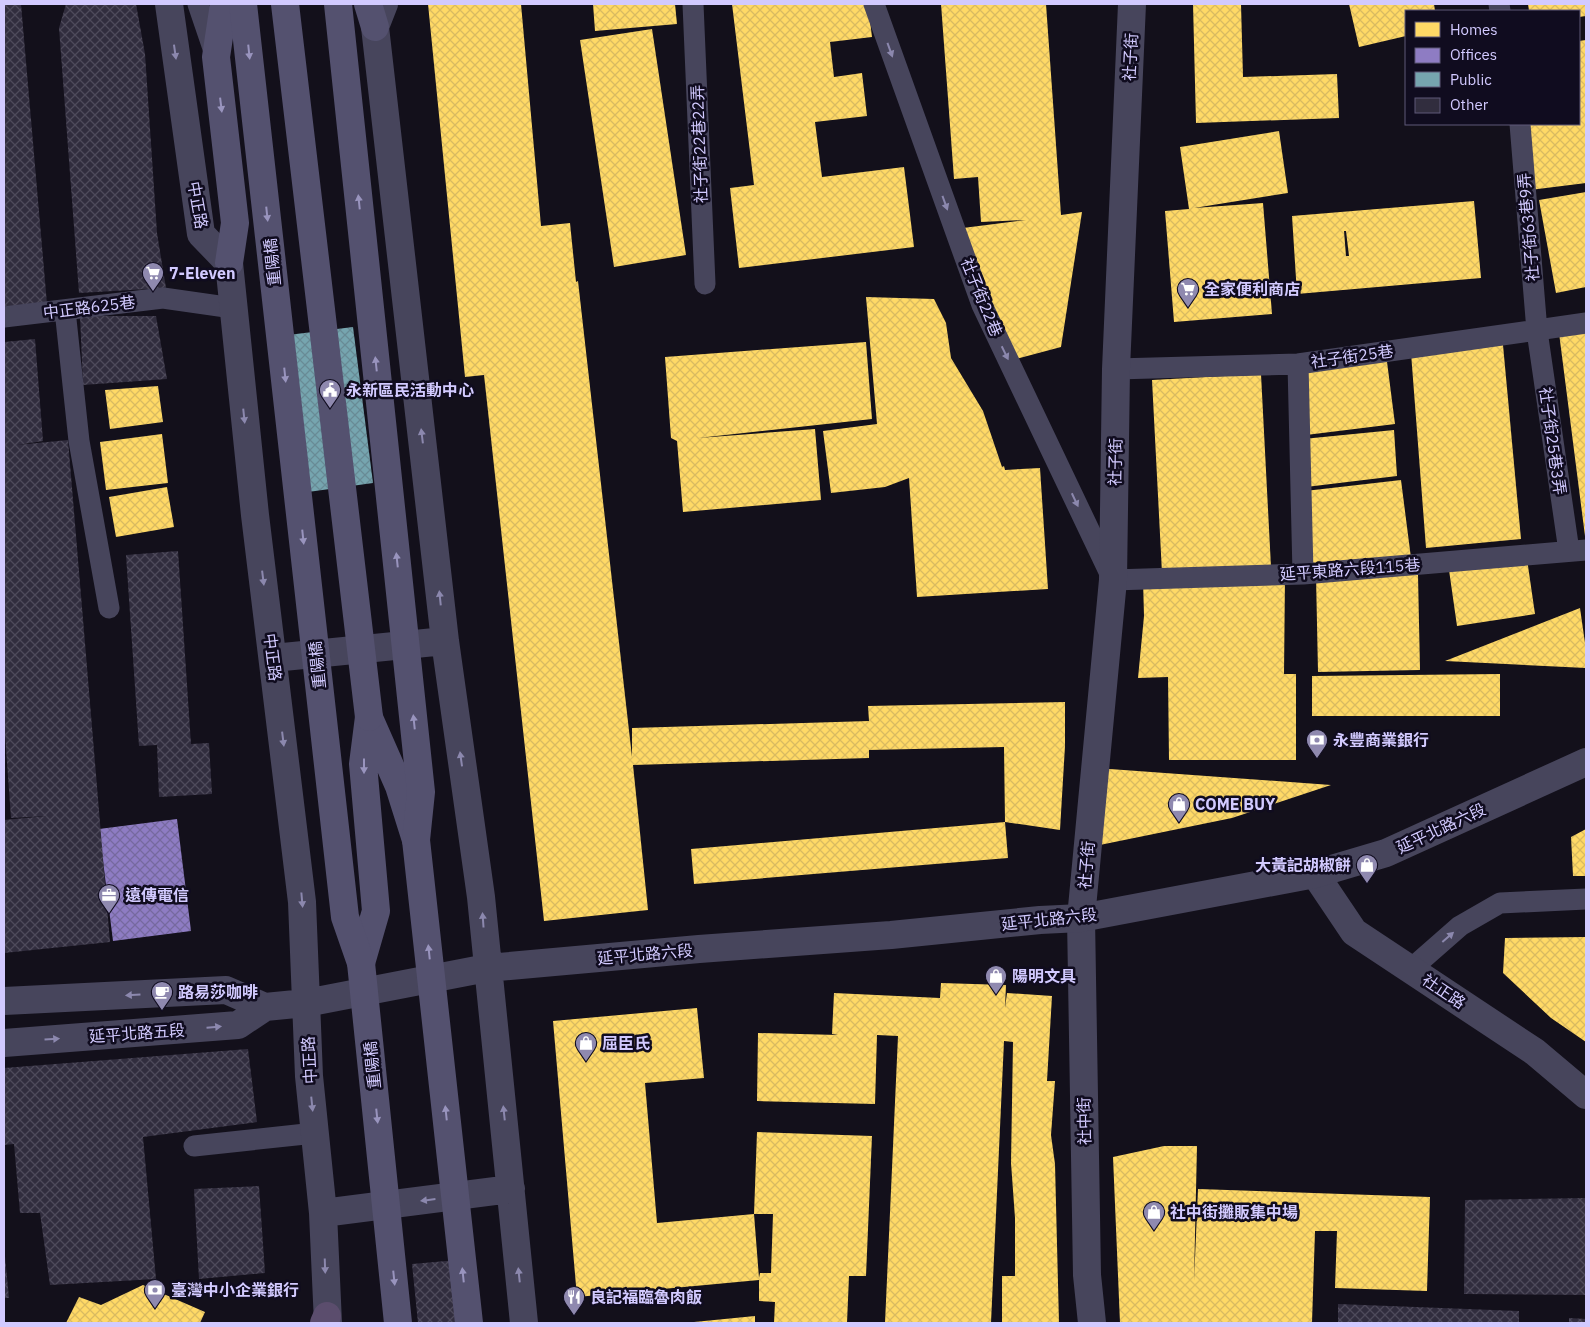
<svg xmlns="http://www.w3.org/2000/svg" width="1590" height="1327" font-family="'IBM Plex Sans','Noto Sans TC',sans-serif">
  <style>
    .homes { fill: url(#homes-cross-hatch); fill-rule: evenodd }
    .offices { fill: url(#offices-cross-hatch) }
    .public { fill: url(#public-cross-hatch) }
    .building { fill: url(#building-cross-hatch) }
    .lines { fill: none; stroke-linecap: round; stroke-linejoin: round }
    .service { stroke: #47455c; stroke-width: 21 }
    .minor { stroke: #47455c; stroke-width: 28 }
    .tertiary { stroke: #47455c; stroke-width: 28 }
    .secondary { stroke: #54516f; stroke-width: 28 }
    .primary { stroke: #5b4d6d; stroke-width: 28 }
    .secondary-bridge { stroke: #54516f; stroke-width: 28 }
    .oneway { fill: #8c88ae }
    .oneway2 { fill: #9994be }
    .labels { text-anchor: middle; stroke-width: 5; stroke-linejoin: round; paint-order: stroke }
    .street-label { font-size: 16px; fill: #d2caff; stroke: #100c1f }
    .poi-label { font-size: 16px; font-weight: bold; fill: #d2caff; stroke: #100c1f; text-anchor: start }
  </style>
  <defs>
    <pattern id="homes-cross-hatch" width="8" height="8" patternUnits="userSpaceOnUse" patternTransform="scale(1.25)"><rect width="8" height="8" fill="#ffd966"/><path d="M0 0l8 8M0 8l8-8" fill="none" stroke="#d9ba61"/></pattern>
    <pattern id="offices-cross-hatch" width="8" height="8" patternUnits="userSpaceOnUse" patternTransform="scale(1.25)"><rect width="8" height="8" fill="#8e7cc3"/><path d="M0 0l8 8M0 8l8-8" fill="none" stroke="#76699f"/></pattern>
    <pattern id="public-cross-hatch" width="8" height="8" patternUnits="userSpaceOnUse" patternTransform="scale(1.25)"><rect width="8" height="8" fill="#76a5af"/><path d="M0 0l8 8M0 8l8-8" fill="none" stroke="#688b96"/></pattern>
    <pattern id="building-cross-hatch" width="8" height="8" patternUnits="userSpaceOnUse" patternTransform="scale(1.25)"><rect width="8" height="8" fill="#312d3e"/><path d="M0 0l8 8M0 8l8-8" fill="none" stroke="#4e4a5b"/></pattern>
  </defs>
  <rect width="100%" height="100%" fill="#13101b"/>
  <!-- homes -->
  <path class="homes" d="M428,4H521L541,226L570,223L576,282L578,281L632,757V728L869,721L868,706L1065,702V746L1060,830L1005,822L1008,858L694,884L691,849L1005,822L1004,747L869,750V758L633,765L648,910L544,921L484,375L465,377Z
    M593,4H675L677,24L595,31Z
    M732,4H868L872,37L830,42L834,77L862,73L867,116L815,122L822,177L904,167L914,247L739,268L730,188L754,185Z
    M941,4H1046L1061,215L1082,212L1061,347L1009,361L955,229L1026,220L981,222L978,177L954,179Z
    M1193,4H1241L1243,77L1337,74L1339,118L1196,123Z
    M1349,4H1434L1435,11H1406V36L1359,47Z
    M1528,4H1586V16L1579,17V11H1529Z
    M652,29L686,255L614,267L580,40Z
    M1586,40V183L1530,190L1521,124H1579V41Z
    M1279,131L1288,193L1194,208L1263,203L1272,314L1174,322L1165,211L1189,209L1180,147Z
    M1586,192V287L1556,293L1539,200Z
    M1474,201L1481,278L1297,294L1292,216ZM1344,231H1346L1349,256H1346Z
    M866,297L934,299L946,323L951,358L983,411L1002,467L1004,466L1005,470L1040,468L1048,589L917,597L909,478L885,487L831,493L823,431L877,424Z
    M1586,329V536H1585L1559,333Z
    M866,342L872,419L698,438L815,429L821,500L683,512L677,441L671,438L665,357Z
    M1503,345L1521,539L1426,548L1411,353Z
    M1386,354L1395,424L1298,436L1290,365Z
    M1261,374L1271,567L1162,573L1152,380Z
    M158,386L163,422L110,429L105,390Z
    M1394,430L1397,476L1306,487L1303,439Z
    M162,434L168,483L106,490L100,442Z
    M1401,480L1411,558L1314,570L1305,491Z
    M167,487L174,527L116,537L109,497Z
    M1527,559L1535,614L1457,626L1449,570Z
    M1285,575L1284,674H1296V760H1169L1168,677L1138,678L1144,616L1143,580Z
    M1418,575L1420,670L1318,672L1316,576Z
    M1580,608L1586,650V668L1445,661Z
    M1500,674V716H1312V676Z
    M1096,768L1331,785L1232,818L1090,847Z
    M1586,829V876H1573L1571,837Z
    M1586,937V1042L1551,1018L1503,973L1505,938Z
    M941,983L1006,985L1005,1008L1007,993L1052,996L1047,1081H1055L1051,1135L1055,1164L1059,1323H1002V1276H1015V1218L1011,1163L1013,1042L1004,1041L991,1323H885L898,1036L877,1035L875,1104L757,1101L758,1033L838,1035L832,1034L834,993L940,998Z
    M697,1008L704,1078L645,1083L657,1223L754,1214L759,1278L760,1273H771L773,1214H754L757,1132L872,1136L866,1276H849L847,1323H774L775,1302L759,1301V1280L577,1297L553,1021Z
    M1164,1146H1197L1194,1281L1198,1189L1430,1197L1427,1291L1335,1288L1337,1231H1315L1312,1323H1120L1113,1157Z
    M143,1285L205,1312L200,1323H66L79,1297L101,1305Z
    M755,1316V1323H694V1322Z"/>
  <!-- offices -->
  <path class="offices" d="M177,819L191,931L113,941L99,829Z"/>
  <!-- public -->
  <path class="public" d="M353,327L373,483L308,492L288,335Z"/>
  <!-- building -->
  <path class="building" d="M4,4H21L47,304L4,311Z
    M66,4H136L145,54L157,233L166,288L79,293L59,28Z
    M80,316H156L167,379L83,385Z
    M35,339L43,441L17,445L68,440L110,942L4,953V820L47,816L11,818L4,721V342Z
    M178,551L191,744L209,743L212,794L159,797L157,745L139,746L126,555Z
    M248,1049L257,1122L143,1137L156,1279L50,1285L40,1213H20L14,1144L4,1145V1068Z
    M259,1186L265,1273L199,1279L194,1189Z
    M1586,1198V1295L1464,1294L1465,1200Z
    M4,1246L9,1298H4Z
    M469,1259L475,1323H418L412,1264Z
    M1338,1304L1519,1311V1323H1338Z
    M1569,1318L1586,1319V1323H1569Z"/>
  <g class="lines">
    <!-- service -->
    <path class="service" d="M198,4L216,57
      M693,4L705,284
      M874,4L982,305L1113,580L1303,574L1586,550
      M1499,4L1500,11
      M1520,124L1537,331L1569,551
      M65,310L79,441L109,608
      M4,317L163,298L233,308
      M1298,364L1303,574
      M1116,369L1298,364L1586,323
      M1411,969L1460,926L1500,903L1586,899
      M194,1146L315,1133"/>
    <!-- minor -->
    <path class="minor" d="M1315,874L1354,932L1535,1052L1586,1095
      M1092,1323L1087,1275L1081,918L1113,580L1116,369L1132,4"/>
    <!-- tertiary -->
    <path class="tertiary" d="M169,4L201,234L229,263L255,515L302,902L309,1076L323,1213L328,1323
      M384,4L375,27L445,641L481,897L524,1323
      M273,658L445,641
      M4,1001L226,990L265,1007
      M4,1043L238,1025L265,1007L306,1003L487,968L699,949L891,935L1040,920L1081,918L1315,874L1386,853L1586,762
      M323,1213L511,1189"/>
    <!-- secondary -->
    <path class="secondary" d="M224,4L216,57L235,223L229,263
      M368,4L375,27
      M369,718L399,786L416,840
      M361,963L376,911L363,764L369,717"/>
    <!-- primary -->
    <path class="primary" d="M324,1323L327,1316"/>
    <!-- secondary-bridge -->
    <path class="secondary-bridge" d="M243,4L345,917L361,963L398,1323
      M285,4L369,717
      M338,4L421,792L416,840L469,1323"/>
  </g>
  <!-- one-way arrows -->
  <defs><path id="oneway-solid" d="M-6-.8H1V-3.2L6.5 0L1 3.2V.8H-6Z" transform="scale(1.25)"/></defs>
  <g class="oneway">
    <use href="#oneway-solid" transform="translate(890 50) rotate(70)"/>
    <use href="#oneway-solid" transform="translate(175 52) rotate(82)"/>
    <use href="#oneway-solid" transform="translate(945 203) rotate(70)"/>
    <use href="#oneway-solid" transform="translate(1005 353) rotate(64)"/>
    <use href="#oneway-solid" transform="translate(244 416) rotate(84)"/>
    <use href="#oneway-solid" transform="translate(422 436) rotate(-97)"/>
    <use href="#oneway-solid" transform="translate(1075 500) rotate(65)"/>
    <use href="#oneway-solid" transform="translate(263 578) rotate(83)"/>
    <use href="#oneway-solid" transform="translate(440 598) rotate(-96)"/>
    <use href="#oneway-solid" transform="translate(283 739) rotate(83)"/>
    <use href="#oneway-solid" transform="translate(461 759) rotate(-98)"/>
    <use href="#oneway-solid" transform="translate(302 900) rotate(85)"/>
    <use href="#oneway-solid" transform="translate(483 920) rotate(-94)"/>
    <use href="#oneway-solid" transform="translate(1448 937) rotate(-41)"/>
    <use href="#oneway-solid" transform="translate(133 995) rotate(177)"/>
    <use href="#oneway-solid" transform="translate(214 1027) rotate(-5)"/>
    <use href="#oneway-solid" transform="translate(52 1039) rotate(-4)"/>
    <use href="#oneway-solid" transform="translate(312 1104) rotate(84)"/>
    <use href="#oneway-solid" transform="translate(504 1113) rotate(-96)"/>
    <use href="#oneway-solid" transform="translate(428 1200) rotate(173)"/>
    <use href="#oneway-solid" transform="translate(325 1266) rotate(88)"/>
    <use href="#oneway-solid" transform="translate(519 1275) rotate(-96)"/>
  </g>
  <g class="oneway2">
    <use href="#oneway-solid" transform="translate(249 52) rotate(84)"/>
    <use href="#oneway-solid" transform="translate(221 105) rotate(83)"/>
    <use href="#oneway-solid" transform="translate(359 202) rotate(-96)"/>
    <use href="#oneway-solid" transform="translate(267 214) rotate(84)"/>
    <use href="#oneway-solid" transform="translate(376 364) rotate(-96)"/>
    <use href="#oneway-solid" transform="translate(285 375) rotate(84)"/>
    <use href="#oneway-solid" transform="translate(303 537) rotate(84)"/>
    <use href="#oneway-solid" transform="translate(397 560) rotate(-96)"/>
    <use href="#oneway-solid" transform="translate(414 722) rotate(-96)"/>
    <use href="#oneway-solid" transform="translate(364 766) rotate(90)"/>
    <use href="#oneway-solid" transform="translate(429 952) rotate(-96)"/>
    <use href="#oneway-solid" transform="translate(446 1113) rotate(-96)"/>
    <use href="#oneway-solid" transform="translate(377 1116) rotate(84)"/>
    <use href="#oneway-solid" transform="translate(463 1275) rotate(-96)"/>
    <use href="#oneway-solid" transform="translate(394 1278) rotate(84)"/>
  </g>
  <!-- icons -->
  <defs>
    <g id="supermarket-pin" transform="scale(1.125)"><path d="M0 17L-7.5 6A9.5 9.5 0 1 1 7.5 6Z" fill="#8f89af" stroke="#100c1f"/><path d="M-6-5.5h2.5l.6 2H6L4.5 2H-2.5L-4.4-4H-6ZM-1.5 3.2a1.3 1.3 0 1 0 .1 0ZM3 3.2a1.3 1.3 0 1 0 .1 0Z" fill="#fff"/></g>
    <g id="civic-pin" transform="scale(1.125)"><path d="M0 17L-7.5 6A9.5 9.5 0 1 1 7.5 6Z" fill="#8f89af" stroke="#100c1f"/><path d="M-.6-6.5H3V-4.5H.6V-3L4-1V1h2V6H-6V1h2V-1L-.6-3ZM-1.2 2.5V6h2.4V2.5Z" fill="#fff"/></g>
    <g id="bank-pin" transform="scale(1.125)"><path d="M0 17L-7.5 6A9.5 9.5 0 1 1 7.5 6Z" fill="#8f89af" stroke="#100c1f"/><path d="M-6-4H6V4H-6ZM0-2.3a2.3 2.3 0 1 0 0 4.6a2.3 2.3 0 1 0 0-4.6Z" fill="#fff"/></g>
    <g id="shop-pin" transform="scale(1.125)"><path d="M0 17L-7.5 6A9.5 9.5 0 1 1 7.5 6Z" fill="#8f89af" stroke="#100c1f"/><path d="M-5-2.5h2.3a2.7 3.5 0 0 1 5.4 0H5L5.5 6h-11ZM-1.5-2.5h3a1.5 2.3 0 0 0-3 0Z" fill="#fff"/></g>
    <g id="office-pin" transform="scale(1.125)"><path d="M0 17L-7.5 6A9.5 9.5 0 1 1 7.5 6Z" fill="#8f89af" stroke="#100c1f"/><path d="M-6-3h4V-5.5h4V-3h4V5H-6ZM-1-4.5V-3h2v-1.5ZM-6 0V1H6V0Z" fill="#fff"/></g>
    <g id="cafe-pin" transform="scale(1.125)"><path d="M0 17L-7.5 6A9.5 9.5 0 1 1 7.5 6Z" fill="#8f89af" stroke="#100c1f"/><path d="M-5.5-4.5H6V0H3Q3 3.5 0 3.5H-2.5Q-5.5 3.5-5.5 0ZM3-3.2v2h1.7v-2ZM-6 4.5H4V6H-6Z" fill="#fff"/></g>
    <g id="restaurant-pin" transform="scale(1.125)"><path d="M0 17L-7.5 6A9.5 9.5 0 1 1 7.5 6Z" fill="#8f89af" stroke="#100c1f"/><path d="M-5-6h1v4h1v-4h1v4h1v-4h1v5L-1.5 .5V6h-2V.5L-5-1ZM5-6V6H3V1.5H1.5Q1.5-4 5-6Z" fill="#fff"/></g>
  </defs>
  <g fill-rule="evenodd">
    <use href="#supermarket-pin" x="153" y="273"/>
    <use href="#supermarket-pin" x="1188" y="289"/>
    <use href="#civic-pin" x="330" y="390"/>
    <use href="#bank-pin" x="1317" y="740"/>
    <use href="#shop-pin" x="1179" y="804"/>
    <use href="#shop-pin" x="1367" y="865"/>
    <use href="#office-pin" x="109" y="895"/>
    <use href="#shop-pin" x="996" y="976"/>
    <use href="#cafe-pin" x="162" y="992"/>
    <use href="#shop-pin" x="586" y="1043"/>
    <use href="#shop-pin" x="1154" y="1212"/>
    <use href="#bank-pin" x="155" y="1290"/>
    <use href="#restaurant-pin" x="574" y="1297"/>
  </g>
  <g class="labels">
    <!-- street labels -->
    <g class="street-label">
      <text transform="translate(1130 57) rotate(-87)" y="6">社子街</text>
      <text transform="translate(699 144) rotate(-92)" y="6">社子街22巷22弄</text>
      <text transform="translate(198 205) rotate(80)" y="6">中正路</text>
      <text transform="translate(1528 227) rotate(-95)" y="6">社子街63巷9弄</text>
      <text transform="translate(272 262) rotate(-96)" y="6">重陽橋</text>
      <text transform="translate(982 297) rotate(68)" y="6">社子街22巷</text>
      <text transform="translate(89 307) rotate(-7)" y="6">中正路625巷</text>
      <text transform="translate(1352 356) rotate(-8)" y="6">社子街25巷</text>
      <text transform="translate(1553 441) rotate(82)" y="6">社子街25巷3弄</text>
      <text transform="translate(1115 462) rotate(-89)" y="6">社子街</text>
      <text transform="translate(1350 569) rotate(-4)" y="6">延平東路六段115巷</text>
      <text transform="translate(273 657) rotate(83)" y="6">中正路</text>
      <text transform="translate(317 665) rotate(-96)" y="6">重陽橋</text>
      <text transform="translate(1441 828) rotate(-25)" y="6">延平北路六段</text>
      <text transform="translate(1086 865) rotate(-85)" y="6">社子街</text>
      <text transform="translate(1049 919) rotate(-6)" y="6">延平北路六段</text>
      <text transform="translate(645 954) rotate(-5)" y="6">延平北路六段</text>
      <text transform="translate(1444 991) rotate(34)" y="6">社正路</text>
      <text transform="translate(137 1033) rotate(-4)" y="6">延平北路五段</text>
      <text transform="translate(309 1060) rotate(-93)" y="6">中正路</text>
      <text transform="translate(372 1065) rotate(-96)" y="6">重陽橋</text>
      <text transform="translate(1084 1121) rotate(-91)" y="6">社中街</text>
    </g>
    <!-- poi labels -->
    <g class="poi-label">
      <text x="169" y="279">7-Eleven</text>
      <text x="1204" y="295">全家便利商店</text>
      <text x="346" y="396">永新區民活動中心</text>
      <text x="1333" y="746">永豐商業銀行</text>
      <text x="1195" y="810">COME BUY</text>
      <text x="1351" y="871" text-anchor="end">大黃記胡椒餅</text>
      <text x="125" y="901">遠傳電信</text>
      <text x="1012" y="982">陽明文具</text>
      <text x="178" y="998">路易莎咖啡</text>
      <text x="602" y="1049">屈臣氏</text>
      <text x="1170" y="1218">社中街攤販集中場</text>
      <text x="171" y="1296">臺灣中小企業銀行</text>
      <text x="590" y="1303">良記福臨魯肉飯</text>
    </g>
  </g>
  <!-- border -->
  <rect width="1590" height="1327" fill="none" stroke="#d2caff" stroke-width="10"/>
  <!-- legend -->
  <rect x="1405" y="10" width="175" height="115" fill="#100c1f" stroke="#5e5879"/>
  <rect x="1415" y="22" width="25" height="15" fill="#ffd966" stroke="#5e5879"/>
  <text x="1450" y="35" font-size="15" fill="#d2caff">Homes</text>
  <rect x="1415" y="48" width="25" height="15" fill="#8e7cc3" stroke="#5e5879"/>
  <text x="1450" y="60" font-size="15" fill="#d2caff">Offices</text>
  <rect x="1415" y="72" width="25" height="15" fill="#76a5af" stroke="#5e5879"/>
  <text x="1450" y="85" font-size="15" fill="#d2caff">Public</text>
  <rect x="1415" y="98" width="25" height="15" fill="#312d3e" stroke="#5e5879"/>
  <text x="1450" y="110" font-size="15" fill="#d2caff">Other</text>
</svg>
